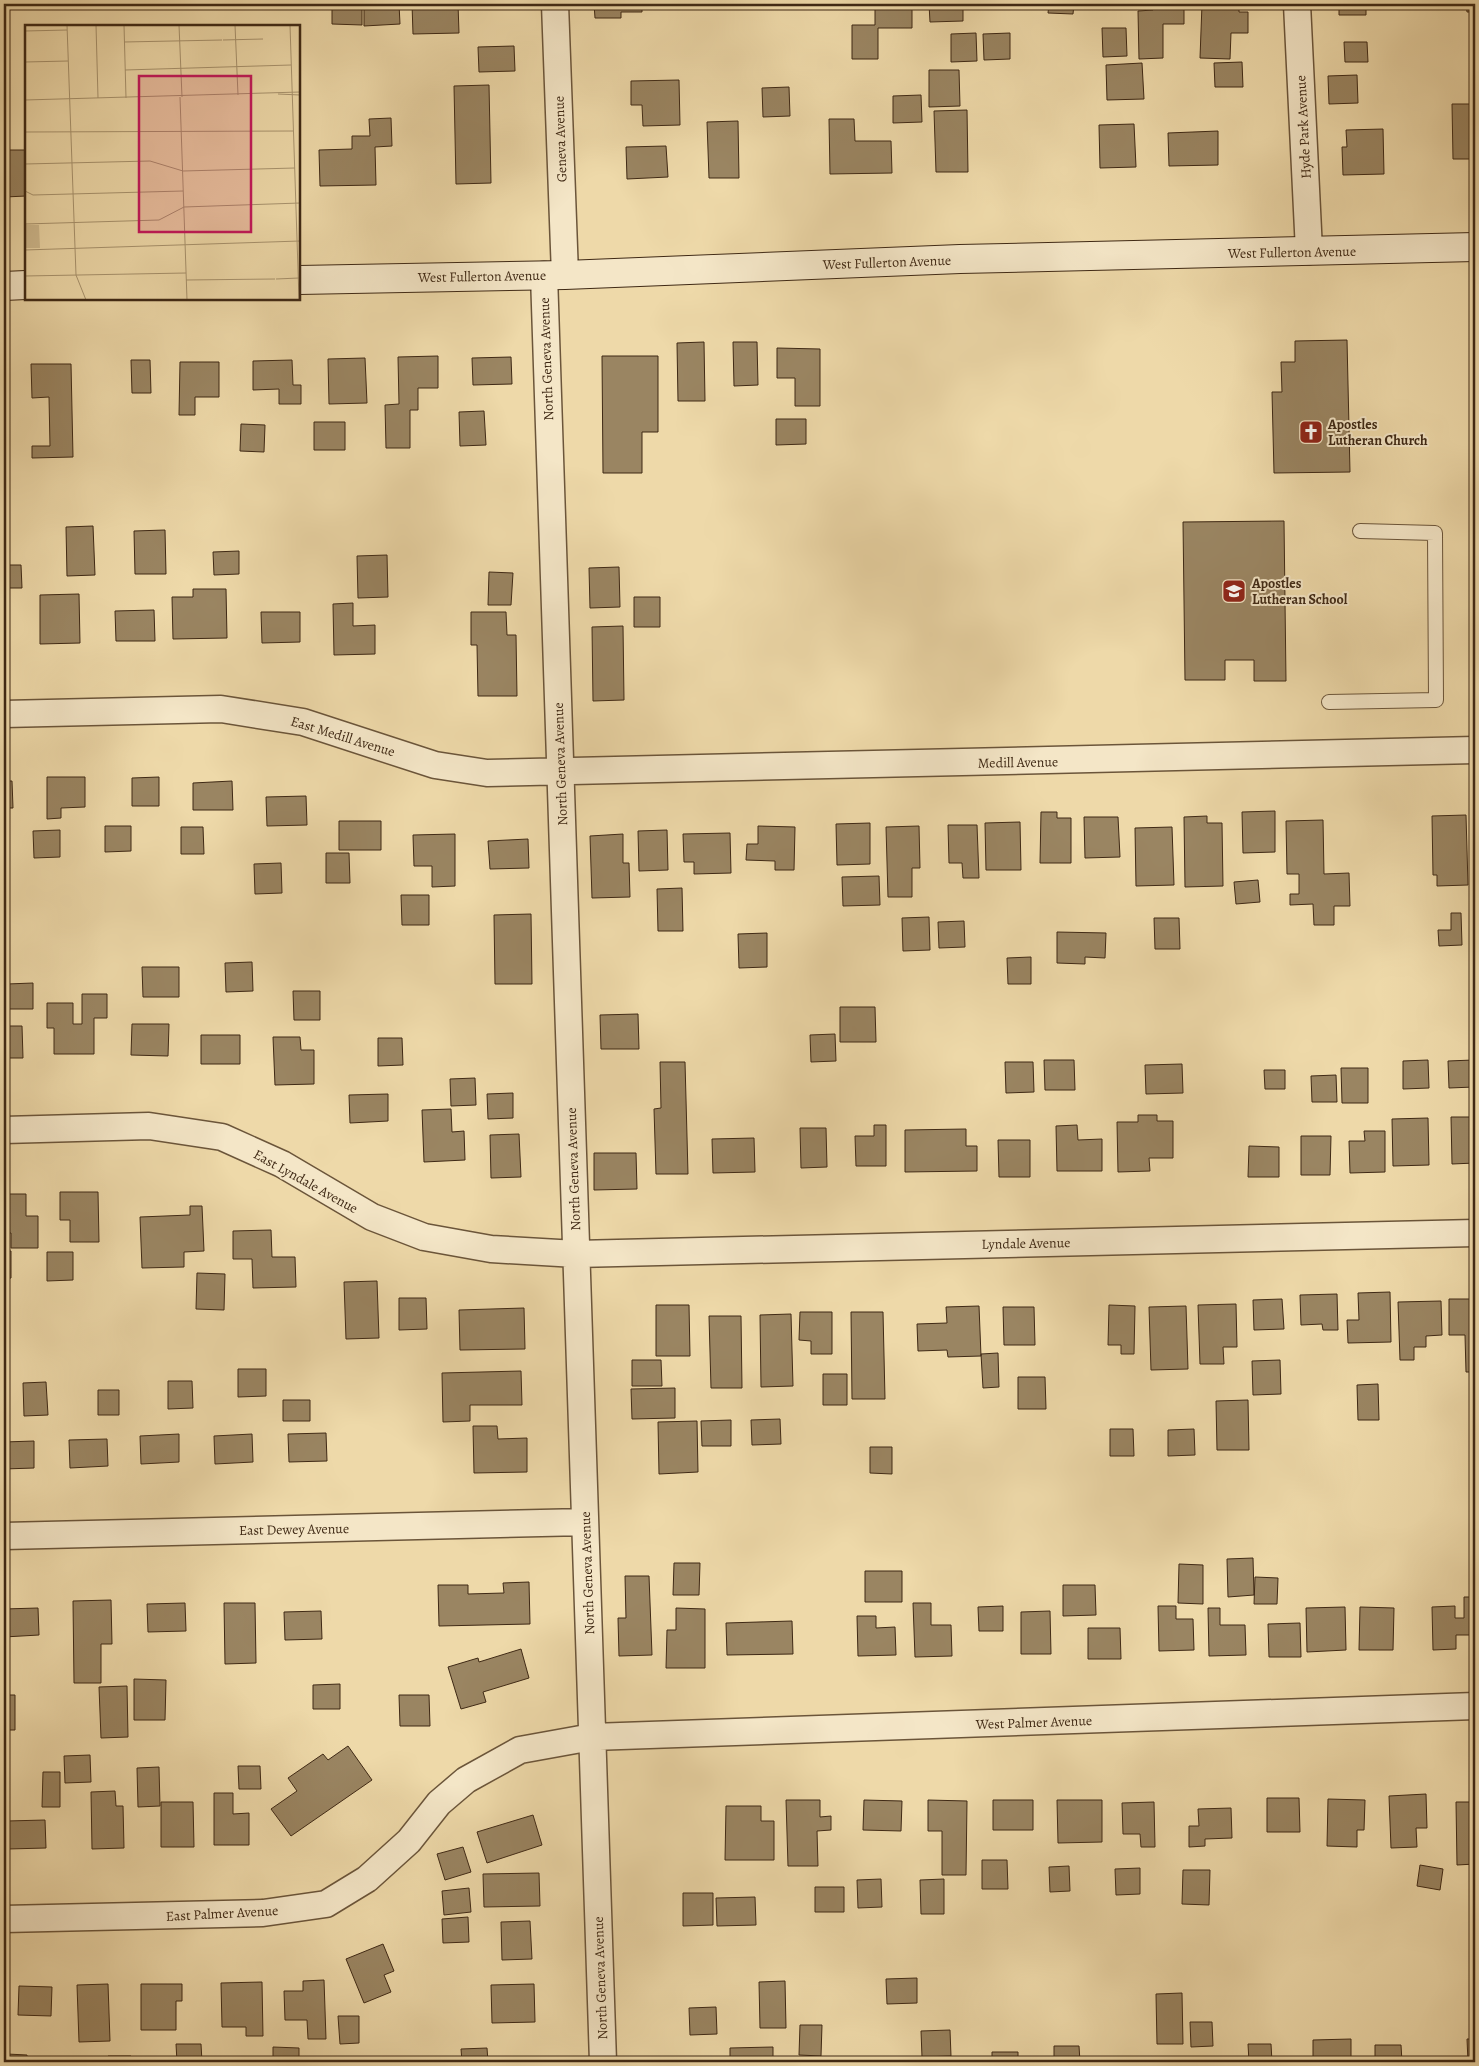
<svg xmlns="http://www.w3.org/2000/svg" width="1479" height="2066" font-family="Alegreya,serif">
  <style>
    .building { fill: #9a8562; stroke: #3f2915 }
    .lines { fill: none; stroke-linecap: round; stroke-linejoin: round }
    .lane-casing { stroke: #6b553a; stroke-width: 16 }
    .street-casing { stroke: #6b553a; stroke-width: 29 }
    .secondary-casing { stroke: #3f2915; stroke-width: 30 }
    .lane { stroke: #f4e6c7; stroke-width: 14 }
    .street { stroke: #f4e6c7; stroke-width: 26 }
    .secondary { stroke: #f4e6c7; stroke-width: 28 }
    .labels { text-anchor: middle; stroke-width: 4; stroke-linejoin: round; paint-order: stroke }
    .street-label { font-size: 14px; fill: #3f2915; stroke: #f4e6c7 }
    .poi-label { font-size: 14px; font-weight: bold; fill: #3f2915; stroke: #f4e6c7; text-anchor: start }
    .inset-road { fill: none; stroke: #a8936e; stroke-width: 1 }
    .view { fill: #c2185b; fill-opacity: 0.15; stroke: #c2185b; stroke-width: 2.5 }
    .inset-edge { fill: none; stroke: #3f2915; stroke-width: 2.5 }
  </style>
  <rect width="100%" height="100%" fill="#eed9a9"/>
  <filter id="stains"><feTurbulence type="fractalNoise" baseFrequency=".004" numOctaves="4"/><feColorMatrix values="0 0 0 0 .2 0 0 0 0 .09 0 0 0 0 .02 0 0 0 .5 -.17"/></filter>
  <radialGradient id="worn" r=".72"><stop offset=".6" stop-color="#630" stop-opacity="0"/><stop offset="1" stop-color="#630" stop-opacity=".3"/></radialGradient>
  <!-- building -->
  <path class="building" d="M4,4H24V5L4,6Z
    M49,4H101V6L49,7Z
    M241,4H281V7L241,9Z
    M321,4H362V25L332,24V8H321Z
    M364,4H399L400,24L364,26Z
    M412,4H458L459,33L413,34Z
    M594,4H642V12H621V18H595Z
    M763,4H797V6L763,7Z
    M875,4H912V28H878V59H852V25H875Z
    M929,4H963V21L930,22Z
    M987,4H1027V7H987Z
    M1049,4H1087H1074L1073,14L1048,13Z
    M1153,4H1184V24H1163V58L1139,59L1138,11L1153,10Z
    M1202,4H1239V12H1248V33H1231L1230,59L1200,58Z
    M1339,4H1366V15H1339Z
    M1466,4H1475V12H1467Z
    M1102,28H1126L1127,56L1103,57Z
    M976,33L977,61L951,62V34Z
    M1010,33V59L984,60L983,34Z
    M1344,42H1367L1368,62H1345Z
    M514,46L515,71L479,72L478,47Z
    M1242,62L1243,87H1215L1214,63Z
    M1142,63L1144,99L1107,100L1106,65Z
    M929,70H959L960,106L929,107Z
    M1357,75L1358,103L1329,104L1328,76Z
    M679,80L680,125L643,126L642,105H631V81Z
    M489,85L491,183L456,184L454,86Z
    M789,87L790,116L763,117L762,88Z
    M921,95L922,122L893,123V96Z
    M1452,104H1475V159H1453Z
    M967,110L968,172H936L934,111Z
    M391,118L392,146L375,147L376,185L320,186L319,150L352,149V136H370L369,119Z
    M829,119H854L855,141H891L892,173L830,174Z
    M738,121L739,178H709L707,122Z
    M1134,124L1136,167L1100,168L1099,125Z
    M1383,129L1384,174L1343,175L1342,147H1347L1346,130Z
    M1218,131V165L1169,166L1168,133Z
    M666,146L668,177L627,179L626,147Z
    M4,150H26V196L5,197Z
    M1347,340L1350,472L1274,473L1272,392H1282L1281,362H1295V341Z
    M704,342L705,401H678L677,343Z
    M733,342H757L758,385L734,386Z
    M777,348L820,349V406H795V378H777Z
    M438,356V388H418V410H410V448H386L385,405L399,404L398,357Z
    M602,356H658V432H642V473H603Z
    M511,357L512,384L473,385L472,358Z
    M365,358L367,403L329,404L328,359Z
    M131,360H150L151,393H132Z
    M292,360L293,385H301V404H279V389L253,390V361Z
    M180,362H219V397H195V415H179Z
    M31,364H71L73,457L32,458V446H50L49,397L32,398Z
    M484,411L486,445L460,446L459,412Z
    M776,419H806V444L776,445Z
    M314,422H345V450H314Z
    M241,424L265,425L264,452L240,451Z
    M1284,521L1286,681H1254V660H1225V680H1185L1183,522Z
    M93,526L95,575L67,576L66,527Z
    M165,530L166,574H135L134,531Z
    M239,551V574L214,575L213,552Z
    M387,555L388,597L358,598L357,556Z
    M4,565H21L22,588H4Z
    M619,567L620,607L590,608L589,568Z
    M489,572L513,573L511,605H488Z
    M193,589H226L227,638L173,639L172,597H193Z
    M79,594L80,643L40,644V595Z
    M634,597H660V627H634Z
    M353,603V626L375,625V654L334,655L333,604Z
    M4,606H7L8,643H4Z
    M154,610L155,641H116L115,611Z
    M261,612H300V642L262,643Z
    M471,612H506L507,635H516L517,696H478L477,645H471Z
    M623,626L624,700L593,701L592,627Z
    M47,777H85V807L61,808V818L47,819Z
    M159,777V806H132V778Z
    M4,781H12L13,808H4Z
    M232,781L233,810H193V783Z
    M306,796L307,825L267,826L266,797Z
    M1275,811V852L1243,853L1242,812Z
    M1041,812H1057V818H1071V863H1040Z
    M1466,815L1468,885L1437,886V875H1433L1432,816Z
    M1207,816V823H1222L1223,886L1185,887L1184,817Z
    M1084,817H1118L1120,857L1085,858Z
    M1323,820L1324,874L1349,873L1350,906H1334V925H1314L1313,904L1290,905V894H1299V874H1287L1286,821Z
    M339,821H381V850H339Z
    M1020,822L1021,870H986L985,823Z
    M870,823V864L837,865L836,824Z
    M948,825H977L979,878H963L962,863H949Z
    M105,826H131V851L105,852Z
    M758,826L795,827L794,870H775V861L746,860L747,844H758Z
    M919,826L920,868H912V897H888L886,827Z
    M181,827H203L204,854H181Z
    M1172,827L1174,885L1136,886L1135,828Z
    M60,830V857L34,858L33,831Z
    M667,830L668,870L639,871L638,831Z
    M730,833L731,873L694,874V862H684L683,834Z
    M455,834V886L432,887V866H414L413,835Z
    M623,834V863H629L630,897L592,898L590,836Z
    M528,839L529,868L490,869L488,841Z
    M326,853H349L350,883H326Z
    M281,863L282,893L255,894L254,864Z
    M879,876L880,905L843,906L842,877Z
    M1258,880L1260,902L1236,904L1234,882Z
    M682,888L683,931H658L657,889Z
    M401,895H429V925H402Z
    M1451,913H1461L1462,945L1439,946L1438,930H1451Z
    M531,914L532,984H495L494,915Z
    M929,917L930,950L903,951L902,918Z
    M1154,918H1179L1180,949H1155Z
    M964,921L965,947L939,948L938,922Z
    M1057,932L1106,933L1105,958L1085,957V964L1057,963Z
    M767,933V967L739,968L738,934Z
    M1031,957V984H1008L1007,958Z
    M252,962L253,991L226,992L225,963Z
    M142,967H179V997H143Z
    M33,983V1009H7V984Z
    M293,991H320V1020H294Z
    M82,994H107V1018H94V1054H54V1028H47V1003H73V1024H82Z
    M840,1007H875L876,1042H840Z
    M638,1014L639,1049H601L600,1015Z
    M132,1024H169L168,1056L131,1055Z
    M4,1026H22L23,1058H4Z
    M835,1034L836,1061L811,1062L810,1035Z
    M201,1035H240V1064H201Z
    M273,1037H300L301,1050H314V1084L275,1085Z
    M378,1038H402L403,1065L378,1066Z
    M1044,1060H1074L1075,1090H1045Z
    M1428,1060L1429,1088L1403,1089V1061Z
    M1473,1060L1474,1087L1449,1088L1448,1061Z
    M660,1062H685L688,1174H656L654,1109L661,1108Z
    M1005,1062H1033L1034,1092L1006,1093Z
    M1182,1064L1183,1093L1146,1094L1145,1065Z
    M1341,1068H1368V1103H1342Z
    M1264,1070H1285V1089H1265Z
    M1336,1075L1337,1102H1312L1311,1076Z
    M475,1078L476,1105L451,1106L450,1079Z
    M513,1093V1118L488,1119L487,1094Z
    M388,1094V1121L350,1123L349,1095Z
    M451,1109L452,1132L464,1131L465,1160L424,1162L422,1110Z
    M1138,1115H1157V1121H1173V1158H1149L1150,1171L1118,1172L1117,1122H1138Z
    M1451,1117H1475V1163L1452,1164Z
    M1428,1118L1429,1165L1393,1166L1392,1119Z
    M874,1125H886V1166H856L855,1136H874Z
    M1077,1125L1078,1140L1102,1139V1171H1057L1056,1126Z
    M800,1128H826L827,1167L801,1168Z
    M966,1129V1146H977V1171L905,1172V1130Z
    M1364,1131H1385V1172L1350,1173L1349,1141H1365Z
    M519,1134L521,1177L491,1178L490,1135Z
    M1301,1136H1331L1330,1175H1301Z
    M754,1138L755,1172L713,1173L712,1139Z
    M998,1140H1030V1177H999Z
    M1249,1146L1279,1147V1177H1248Z
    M594,1153H636L637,1189L594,1190Z
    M60,1192H98L99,1242H70V1220H60Z
    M4,1194H26V1216H38V1248H11V1233H4Z
    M190,1206H202L204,1251L184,1252V1267L142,1268L140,1217L190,1215Z
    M271,1230L272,1257H295L296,1287L253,1288L252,1259H233V1231Z
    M4,1251H11V1278L4,1279Z
    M47,1252H73V1280L47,1281Z
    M197,1273L225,1274L224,1310L196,1309Z
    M377,1281L379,1338L346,1339L344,1282Z
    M1390,1292L1391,1342L1348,1343L1347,1320H1359L1358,1293Z
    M1337,1294L1338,1330H1323L1322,1324L1301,1325L1300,1295Z
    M399,1298H426L427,1329L399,1330Z
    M1282,1299L1284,1329L1254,1330L1253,1300Z
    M1449,1299H1475V1372H1466L1465,1335H1449Z
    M1441,1301L1442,1335L1426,1336V1347H1414V1360H1400L1398,1302Z
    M1236,1304L1237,1347H1223L1224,1364H1200L1198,1305Z
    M656,1305H689L690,1356H656Z
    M1109,1305L1135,1306L1134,1354H1121V1345H1108Z
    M979,1306L981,1356L948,1357L947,1350L918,1351L917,1324L947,1323L946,1307Z
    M1186,1306L1188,1369L1151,1370L1149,1307Z
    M1003,1307H1034L1035,1345H1004Z
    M524,1308L525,1349L460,1350L459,1310Z
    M800,1312H832V1354H811V1341L799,1340Z
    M851,1312H883L885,1399H852Z
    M791,1314L793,1386L761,1387L760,1315Z
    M709,1316H741L742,1388H711Z
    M998,1353L999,1387L983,1388L981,1354Z
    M632,1360H661L662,1386H632Z
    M1280,1360L1281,1394L1253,1395L1252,1361Z
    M238,1369H266V1396L238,1397Z
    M521,1371L522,1405H470V1421L443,1422L442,1373Z
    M823,1374H847V1405H823Z
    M1018,1377H1045L1046,1409H1018Z
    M168,1381H192L193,1408L168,1409Z
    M46,1382L48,1415L24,1416L23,1383Z
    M1378,1384L1379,1420H1358L1357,1385Z
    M675,1388V1418L632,1419L631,1389Z
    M98,1390H119V1415H98Z
    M283,1400H310V1421H283Z
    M1248,1400L1249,1450H1217L1216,1401Z
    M780,1419L781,1444L752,1445L751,1420Z
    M731,1420V1446H702L701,1421Z
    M697,1421L698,1472L659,1474L658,1422Z
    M473,1426H497L498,1439L527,1438V1472L474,1473Z
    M1110,1429H1133L1134,1456H1110Z
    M1194,1429L1195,1455L1168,1456V1430Z
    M326,1433L327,1461L289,1462L288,1434Z
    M179,1434V1462L141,1464L140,1436Z
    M252,1434L253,1462L215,1464L214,1436Z
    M107,1439L108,1466L70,1468L69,1440Z
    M34,1441V1468L4,1469V1442Z
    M870,1447H892V1474L870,1473Z
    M1253,1558L1254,1595L1228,1597L1227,1559Z
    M674,1563H700L699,1595H673Z
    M1179,1564L1203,1565V1604L1178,1603Z
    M865,1571H902V1602H865Z
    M625,1576H649L652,1655L619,1656L618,1618H626Z
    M1255,1577L1278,1578L1277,1604H1254Z
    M529,1582L530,1624L439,1626L438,1585H468V1594L504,1593L503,1583Z
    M1063,1585H1095L1096,1615L1063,1616Z
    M1464,1597H1475V1635H1456V1649L1433,1650L1432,1607L1455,1606V1618H1464Z
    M111,1600L112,1644H101V1683H74L73,1601Z
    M185,1603L186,1631L148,1632L147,1604Z
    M224,1603H255L256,1663L225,1664Z
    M913,1603H931V1625H951L952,1656L915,1657Z
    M1003,1606V1631H979L978,1607Z
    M1158,1606H1176V1619H1193L1194,1650L1159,1651Z
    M1345,1607L1346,1650L1307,1652L1306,1608Z
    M1360,1607L1394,1608L1393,1650H1359Z
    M38,1608L39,1635L4,1637V1609Z
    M676,1608L705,1609V1668H666L667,1630H676Z
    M1208,1608H1220V1625H1245L1246,1655L1209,1656Z
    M321,1611L322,1639L285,1640L284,1612Z
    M1050,1611L1051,1654H1021V1612Z
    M857,1616H876V1628L895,1627L896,1655L858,1656Z
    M792,1621L793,1654L727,1655L726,1623Z
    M1300,1623L1301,1657H1269L1268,1624Z
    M1088,1628H1120L1121,1659H1088Z
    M521,1649L529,1678L483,1692L486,1702L461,1709L448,1667L478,1658L479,1662Z
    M134,1679L166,1680L165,1720H134Z
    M340,1684V1709H313V1685Z
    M127,1686L128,1737L101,1738L99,1687Z
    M4,1695H15V1730H4Z
    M399,1695H429L430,1726H400Z
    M348,1746L372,1780L291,1836L271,1809L297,1791L288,1778L323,1754L328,1760Z
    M90,1755L91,1782L65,1783L64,1756Z
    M238,1766H260L261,1789H239Z
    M159,1767L160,1806L138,1807L137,1768Z
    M43,1772H60V1807H42Z
    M115,1791L116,1806H123L124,1848L92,1849L91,1792Z
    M214,1793H233V1814L249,1813V1845H214Z
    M1426,1794L1427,1828H1416L1417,1847L1391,1848L1389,1796Z
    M1267,1798H1299L1300,1832H1267Z
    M1328,1799L1365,1800L1364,1830H1357V1847L1327,1846Z
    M786,1800H820V1817L831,1816V1830L817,1831L818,1866H788Z
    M864,1800L902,1801L901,1831L863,1830Z
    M928,1800L967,1801L966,1875H942V1831H928Z
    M993,1800H1033V1830H993Z
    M1057,1800H1102V1842L1058,1843Z
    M161,1802H193L194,1847H161Z
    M1154,1802L1155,1847H1141L1140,1834H1123L1122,1803Z
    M1456,1802H1475V1864L1457,1865Z
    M726,1806H761V1821H774V1860H725Z
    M1231,1808L1232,1838L1205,1839V1846L1189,1847V1826H1199L1198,1809Z
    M533,1815L542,1845L487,1863L477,1832Z
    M45,1820L46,1848L8,1849L7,1821Z
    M463,1847L471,1872L445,1880L437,1854Z
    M982,1860H1007L1008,1889H982Z
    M1420,1865L1443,1869L1440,1890L1417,1886Z
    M1069,1866L1070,1891L1050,1892L1049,1867Z
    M1140,1868V1894L1116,1895L1115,1869Z
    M1183,1870H1210L1209,1905L1182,1904Z
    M539,1873L540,1906L484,1907L483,1874Z
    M881,1879L882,1907L858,1908L857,1880Z
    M944,1879V1914H921L920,1880Z
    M815,1887H844V1912H815Z
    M469,1888L471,1912L444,1915L442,1891Z
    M683,1893H713V1925L683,1926Z
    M755,1897L756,1925L717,1926L716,1898Z
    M468,1917L469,1942L443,1943L442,1919Z
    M530,1921L532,1959L502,1960L501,1922Z
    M383,1944L394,1971L384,1975L391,1992L364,2003L346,1959Z
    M917,1978V2003L887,2004L886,1979Z
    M324,1980L326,2039H308L307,2020H285L284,1991H303V1981Z
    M785,1981L786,2028H760L759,1982Z
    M262,1982L263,2036H246V2027H222L221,1983Z
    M108,1984L110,2041L79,2042L77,1985Z
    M141,1984H182V2001H176V2030H141Z
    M534,1984L535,2022L492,2023L491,1985Z
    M19,1986L52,1987L51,2016L18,2015Z
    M1182,1993L1183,2044H1157L1156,1994Z
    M716,2007L717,2034L690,2035L689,2008Z
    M338,2016H359V2043L340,2044Z
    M1190,2022H1212L1213,2046L1191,2047Z
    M800,2025H822L821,2056L799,2055Z
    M950,2030L951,2056L922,2057L921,2031Z
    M1351,2039V2062H1313V2040Z
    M1467,2039H1475V2062H1468Z
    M176,2044H201L202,2062H177Z
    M1248,2044H1271L1272,2062H1249Z
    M1375,2045H1401L1402,2062H1375Z
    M1054,2046H1079L1080,2062H1054Z
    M273,2047L299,2048V2062H273Z
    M773,2047V2062H730V2048Z
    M487,2048L488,2062H462L461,2049Z
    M992,2052H1018V2062H992Z
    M7,2054L27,2055V2062H7Z
    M108,2056H131V2062H108Z"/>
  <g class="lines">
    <!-- lane casing -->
    <g class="lane-casing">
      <path id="lane" d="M1329,702L1436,700L1435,533L1360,531"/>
    </g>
    <!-- street casing -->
    <g class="street-casing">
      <path id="street" d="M555,4L565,275
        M1297,4L1309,251
        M544,275L603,2062
        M4,714L221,709L303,722L435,765L487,773L1475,750
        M4,1130L149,1126L222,1137L282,1164L372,1217L424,1237L491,1249L576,1254L1475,1233
        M4,1536L585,1522
        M4,1919L263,1913L326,1904L367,1879L409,1841L439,1803L466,1780L520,1750L592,1737L1475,1706"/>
    </g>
    <!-- secondary casing -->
    <g class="secondary-casing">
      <path id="secondary" d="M299,280L565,275L960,259L1475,247
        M4,286L26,285"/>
    </g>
    <!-- lane -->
    <use href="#lane" class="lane"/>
    <!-- street -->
    <use href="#street" class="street"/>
    <!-- secondary -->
    <use href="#secondary" class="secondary"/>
  </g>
  <!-- icons -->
  <defs>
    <g id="church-square" transform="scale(1.25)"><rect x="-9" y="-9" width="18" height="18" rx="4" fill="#8f2418" stroke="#f4e6c7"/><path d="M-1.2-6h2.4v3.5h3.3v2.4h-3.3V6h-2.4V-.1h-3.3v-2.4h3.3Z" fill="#fff"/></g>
    <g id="school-square" transform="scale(1.25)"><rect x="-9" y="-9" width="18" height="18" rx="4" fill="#8f2418" stroke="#f4e6c7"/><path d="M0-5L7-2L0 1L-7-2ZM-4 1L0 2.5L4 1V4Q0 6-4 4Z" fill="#fff"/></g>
  </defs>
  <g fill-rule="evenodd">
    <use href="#church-square" x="1311" y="432"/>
    <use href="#school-square" x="1234" y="591"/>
  </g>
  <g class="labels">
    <!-- street labels -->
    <g class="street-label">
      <text transform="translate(1303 127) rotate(-93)" y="5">Hyde Park Avenue</text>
      <text transform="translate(560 139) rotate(-92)" y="5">Geneva Avenue</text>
      <text transform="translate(1292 252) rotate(-1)" y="5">West Fullerton Avenue</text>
      <text transform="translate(887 262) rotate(-2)" y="5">West Fullerton Avenue</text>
      <text transform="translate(482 276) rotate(-1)" y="5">West Fullerton Avenue</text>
      <text transform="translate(546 359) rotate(-92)" y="5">North Geneva Avenue</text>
      <text transform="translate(343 736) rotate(17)" y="5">East Medill Avenue</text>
      <text transform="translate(1018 762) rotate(-1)" y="5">Medill Avenue</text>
      <text transform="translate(560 764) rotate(-92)" y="5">North Geneva Avenue</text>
      <text transform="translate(573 1169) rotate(-92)" y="5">North Geneva Avenue</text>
      <text transform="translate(306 1181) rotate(29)" y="5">East Lyndale Avenue</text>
      <text transform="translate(1026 1243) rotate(-1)" y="5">Lyndale Avenue</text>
      <text transform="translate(294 1529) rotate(-1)" y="5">East Dewey Avenue</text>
      <text transform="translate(587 1573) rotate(-92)" y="5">North Geneva Avenue</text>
      <text transform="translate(1034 1722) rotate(-2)" y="5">West Palmer Avenue</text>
      <text transform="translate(222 1913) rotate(-3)" y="5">East Palmer Avenue</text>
      <text transform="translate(600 1978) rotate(-92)" y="5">North Geneva Avenue</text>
    </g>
    <!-- poi labels -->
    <g class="poi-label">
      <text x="1328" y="429">Apostles<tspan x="1328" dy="16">Lutheran Church</tspan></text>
      <text x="1252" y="588">Apostles<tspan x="1252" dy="16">Lutheran School</tspan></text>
    </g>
  </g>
  <!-- overview -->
  <g transform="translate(25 25)">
    <rect width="275" height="275" fill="#eed9a9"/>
    <path d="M0,200H14L15,223H0Z" fill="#d0bb90"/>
    <path class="inset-road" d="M42,0L51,250L61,275M71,0L73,73M99,0L101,73M154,0L157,72M210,0L213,70M265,0L274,275M0,6L42,5M198,15L238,14M99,17L197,15M0,37L43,36M100,45L266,40M253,69L275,70M155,72L162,275M0,75L275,67M0,107L268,106M0,139L125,136L158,146L270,143M0,166L8,170L158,166M0,199L134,195L159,182L275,178M0,225L275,216M0,251L161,248M251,254L274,253M161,255L250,254"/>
    <path class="view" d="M114,51H226V207H114Z"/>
    <rect width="275" height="275" class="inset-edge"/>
  </g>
  <!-- margin -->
  <rect width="1479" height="2066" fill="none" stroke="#eed9a9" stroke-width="20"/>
  <rect x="5" y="5" width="1469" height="2056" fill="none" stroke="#3f2915" stroke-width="2.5"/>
  <rect x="10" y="10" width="1459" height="2046" fill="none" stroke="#3f2915"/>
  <rect width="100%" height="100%" filter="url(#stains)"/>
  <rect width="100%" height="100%" fill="url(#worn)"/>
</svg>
